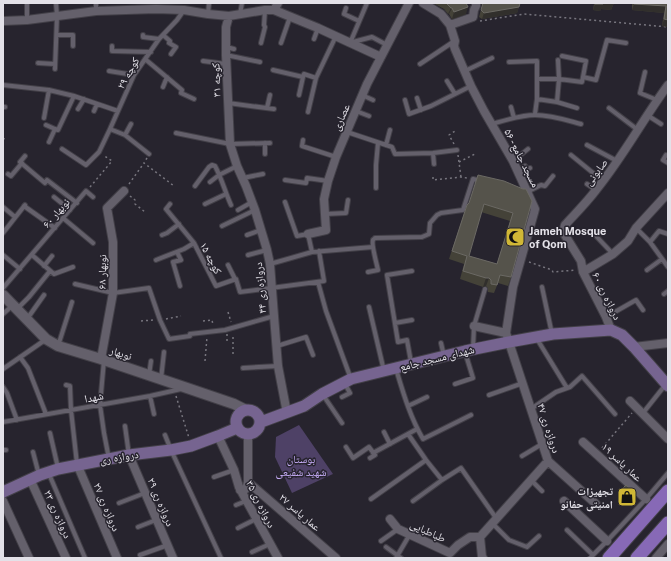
<svg xmlns="http://www.w3.org/2000/svg" width="671" height="561" font-family="'Public Sans','Noto Naskh Arabic',sans-serif">
  <style>
    .green { fill: #4e4166 }
    .lines { fill: none; stroke-linecap: round; stroke-linejoin: round }
    .service-casing { stroke: #434048; stroke-width: 6 }
    .minor-casing { stroke: #434048; stroke-width: 10 }
    .tertiary-casing { stroke: #434048; stroke-width: 12 }
    .secondary-casing { stroke: #434048; stroke-width: 13 }
    .primary-casing { stroke: #434048; stroke-width: 15 }
    .path { stroke: #77757e; stroke-width: 1.5; stroke-dasharray: 2 3; stroke-linecap: butt }
    .service { stroke: #64606b; stroke-width: 4 }
    .minor { stroke: #64606b; stroke-width: 8 }
    .tertiary { stroke: #64606b; stroke-width: 10 }
    .secondary { stroke: #766490; stroke-width: 11 }
    .primary { stroke: #8769b6; stroke-width: 13 }
    .wall { fill: #444238; fill-rule: evenodd }
    .shaded-wall { fill: #312f2c }
    .building { fill: #55534b; stroke: #6b6964; fill-rule: evenodd }
    .labels { text-anchor: middle; stroke-width: 3; stroke-linejoin: round; paint-order: stroke }
    .street-label { font-size: 11px; fill: #e3e1e8; stroke: #27242e }
    .poi-label { font-size: 11px; font-weight: bold; fill: #e3e1e8; stroke: #27242e; text-anchor: start }
    .park-label { font-size: 11px; fill: #c8aef9; stroke: #27242e }
  </style>
  <rect width="100%" height="100%" fill="#27242e"/>
  <!-- green -->
  <path class="green" d="M299,425L333,474L292,493L275,457L276,437Z"/>
  <g class="lines">
    <!-- service casing -->
    <g class="service-casing">
      <path id="service" d="M27,3V20
        M96,3V11
        M346,8L344,14L359,21
        M208,14L209,3
        M240,14L242,3
        M57,35H73V46
        M143,35V37L159,39
        M163,35L170,41L169,43L176,47L171,54
        M314,39L318,28
        M353,42L372,37L387,45
        M261,43L265,27L264,25L265,10
        M281,43L290,17
        M350,43L367,3
        M112,46V51L151,52
        M226,47L234,49
        M226,55L260,62
        M145,59L182,90L181,93L194,99
        M203,61L226,64
        M509,62L537,61V99L535,114
        M38,63L55,64
        M420,64L453,42
        M55,69L57,16L56,3
        M273,70L303,77
        M109,71L134,75
        M465,71L492,58
        M645,72L640,93L657,100
        M583,77L596,80L607,40L626,43
        M537,79H559L582,82L586,61L562,56
        M447,81L455,94
        M3,85L49,90L74,96L118,111
        M163,87L167,77
        M299,95L303,77L304,74L316,78
        M362,95L373,100
        M417,98L421,110
        M537,99L557,102L577,108
        M405,100L409,114L431,106L471,86
        M557,102L559,79L558,60
        M228,103L274,109
        M3,107H5
        M511,107L514,118
        M267,108L270,95
        M609,108L638,130
        M78,109L84,99
        M94,111L97,104
        M356,111L369,116
        M308,112L316,78L336,36
        M647,115L661,124
        M44,118L49,90
        M492,124C506,120 521,115 535,115C551,115 566,120 581,124
        M46,125L55,129
        M110,129L125,135L149,154
        M347,132L392,147L395,154L433,153L457,150
        M176,133L230,144L270,143
        M125,135L131,124
        M303,140L302,146L336,157
        M49,142L55,129L58,130L74,96
        M386,145L390,130
        M587,145L617,161
        M62,149L86,165L99,152L110,129L134,75L159,39L177,20L184,10
        M433,153L434,164
        M265,154V143
        M571,155L603,181
        M666,155L663,160L668,163
        M25,156L20,162L45,183L47,180L77,203
        M513,161L528,149
        M518,172L525,166L527,169L530,168
        M8,174L11,176L22,163
        M243,178L263,174
        M285,180L306,183L307,178L328,181
        M210,182L219,175L237,166
        M587,184L596,190
        M195,186L209,167L212,165L215,166C222,179 225,192 231,205
        M376,188V165L378,143
        M527,192L541,185L545,186L553,176
        M54,197L70,210
        M285,202L297,236L308,234L312,252
        M170,204L166,209L194,243L216,286L236,279L240,292L324,281L319,251
        M205,204L226,194
        M24,206L55,228
        M3,207L15,217
        M238,210L252,202
        M325,214L346,213L348,200
        M63,218L93,243
        M222,226L255,210
        M636,228L650,242L668,267
        M3,233L25,205
        M162,235L167,233L179,224
        M247,235L261,230
        M596,236L613,254
        M650,242L659,231L668,234
        M177,252L181,260L173,262L180,286
        M3,255L20,269
        M32,255L54,274L73,267
        M248,255L267,250
        M156,260L184,249L194,243
        M270,264L312,252L373,247
        M228,265L235,279
        M44,266L52,256
        M647,270L662,259
        M368,272L378,270C377,265 371,244 373,240C373,239 375,239 375,238L422,237L429,234L430,223L437,215L441,213L463,210L473,179L481,181
        M318,282L326,311L351,379
        M75,284L113,293L149,288L160,320L169,339L190,336V334L225,330L274,316
        M542,287L552,334
        M3,288L86,191L93,197
        M664,294L668,291
        M369,307L384,371
        M17,309L29,297L50,271
        M3,314L13,305
        M606,317L636,300L643,310
        M27,319L44,295
        M395,323L412,320
        M537,339L567,388
        M441,343L444,356
        M58,346L72,302
        M277,346L306,337L313,355
        M473,349L474,326L485,289
        M20,357L28,368L46,414
        M104,360L100,405L104,433L109,459
        M411,362L407,340L398,342L387,275L412,271
        M243,368L278,366
        M3,369L45,340
        M396,369C403,392 410,417 423,439L471,415
        M149,375L151,361
        M161,379L164,352
        M455,384L473,378L465,352
        M66,385L70,386L71,410L77,464
        M3,387L7,393L17,420
        M323,395L342,423
        M489,395L523,383
        M150,396L154,414
        M342,397L350,393L345,384
        M408,406L427,397
        M531,409L556,392L570,387L582,376L615,414
        M643,413L666,384
        M3,422L150,396L181,389
        M125,426L129,455
        M384,432L390,444
        M50,433L58,468
        M408,434L426,460L442,480
        M165,435L171,450L221,558
        M346,447L353,458L369,447L375,455L370,458
        M3,450H6
        M33,452L39,475
        M373,453L417,429
        M522,456L542,444
        M49,474L85,558
        M214,477L234,470
        M531,480L542,491
        M371,499L426,460
        M413,501L442,480L461,468L496,518
        M119,503L145,493
        M236,505L246,501
        M492,523L509,540L527,547L539,536
        M138,527L156,520
        M238,528L256,519
        M567,530L593,555
        M381,541L398,529
        M386,547L401,558
        M252,552L270,544
        M140,555L168,545
        M396,558L410,534
        M590,558L607,541L646,499L668,473"/>
    </g>
    <!-- minor casing -->
    <g class="minor-casing">
      <path id="minor" d="M423,3L441,14L450,25L455,41L454,46L455,49L471,86L484,111L513,161L535,209L534,213L513,287L506,333L548,461L596,504
        M274,10L278,3
        M229,16L226,27V55L230,144L237,166L246,186L255,210L267,250L270,264L274,316L278,366L287,413
        M3,21L27,20L96,11L156,9L184,10L208,14L229,16L265,10H274L318,28L381,57
        M450,25L473,17L474,10L476,6V3
        M308,234L326,230L324,199L328,181L336,157L367,84L409,3
        M583,272L613,254L628,241L636,228L668,193
        M474,326L506,333
        M611,330L606,317L583,272L581,261L563,232L565,225C576,213 587,202 596,190C623,157 643,119 668,85
        M634,347L668,343
        M101,359L113,293V242L107,208L124,191
        M630,401L668,439
        M218,436L234,470L239,487L278,558
        M583,442L646,499
        M129,455L173,558
        M77,464L117,558
        M30,479L66,558
        M248,482L336,558
        M240,490H243L246,489L248,482V435
        M3,501L29,558
        M564,501L607,541
        M390,519L398,529L450,553L458,545L470,537H480
        M480,537L548,461
        M480,537L482,557L483,558
        M656,558L668,544"/>
    </g>
    <!-- tertiary casing -->
    <g class="tertiary-casing">
      <path id="tertiary" d="M3,295L46,339L58,346L101,359L187,388L234,404L246,410"/>
    </g>
    <!-- secondary casing -->
    <g class="secondary-casing">
      <path id="secondary" d="M236 422a12 12 0 1 1 24 0a12 12 0 1 1-24 0Z
        M261,422L304,406L322,394L351,379L465,351L509,342L553,334L611,330L622,335L634,347L668,386
        M3,492L40,475L58,469L129,455L171,450L191,446L218,436L237,428"/>
    </g>
    <!-- primary casing -->
    <g class="primary-casing">
      <path id="primary" d="M609,558L668,491
        M637,558L668,523"/>
    </g>
    <!-- path -->
    <path class="path" d="M480,21L524,14L668,27
      M3,138L6,140
      M454,144L449,135L455,131
      M458,155L461,177
      M147,158L144,163L174,186
      M459,162L475,154
      M433,177V180L461,177L467,178
      M129,184L144,163
      M90,187L112,161L103,155
      M130,196L135,200V204L145,212
      M529,262L552,270L553,272L576,270
      M228,312L231,322
      M166,319L181,316
      M141,321L154,320
      M203,321L212,320L213,325
      M227,334V341
      M233,354V334
      M205,361L207,337
      M176,396L189,438
      M602,448L632,413"/>
    <!-- service -->
    <use href="#service" class="service"/>
    <!-- minor -->
    <use href="#minor" class="minor"/>
    <!-- tertiary -->
    <use href="#tertiary" class="tertiary"/>
    <!-- secondary -->
    <use href="#secondary" class="secondary"/>
    <!-- primary -->
    <use href="#primary" class="primary"/>
  </g>
  <!-- wall -->
  <path class="wall" d="M433,3H466V14L452,19L449,14H448L444,9Z
    M481,3H520L517,13L482,19L479,17L482,6Z
    M587,3H614L611,10L601,9L600,11L593,10L594,4Z
    M628,3H668V27L662,26L664,13L632,10V3Z
    M478,175L523,189L511,277L508,286L498,283L494,293L488,292V288L486,286L483,287L460,279L464,264L449,259L464,213L469,203ZM481,212L510,221L497,264L469,256Z
    M621,490L635,499L631,505L619,494Z"/>
  <!-- shaded-wall -->
  <path class="shaded-wall" d="M603,3H614L611,10L601,9L600,11L593,10L595,4Z
    M634,4L666,6L664,13L632,10Z
    M468,7L466,14L452,19L454,12Z
    M519,7L517,13L482,19L484,13Z
    M451,8H452L449,14H448Z
    M664,19L668,20V27L662,26Z
    M486,278H489L486,286L483,287Z
    M637,495L635,499L631,505L632,500Z"/>
  <!-- building -->
  <path class="building" d="M446,3H466L468,7L454,12L452,8H451Z
    M483,3H520L519,7L484,13L481,10Z
    M595,3H603V4H595Z
    M634,3H668V20L664,19L666,6L634,4Z
    M478,175L504,181L523,189H526L532,201L511,277L500,275L497,285L491,284V280L489,278H486L463,271L467,256L452,251L467,205L469,203ZM484,204L513,213L497,264L469,256Z
    M626,485L637,495L632,500L621,490Z"/>
  <!-- icons -->
  <defs>
    <g id="mosque-square" transform="scale(1)"><rect x="-9" y="-9" width="18" height="18" rx="4" fill="#d0b736" stroke="#27242e"/><path d="M3.5-4.9A6 6 0 1 0 3.5 4.9A5 5 0 1 1 3.5-4.9Z" fill="#111"/></g>
    <g id="shop-square" transform="scale(1)"><rect x="-9" y="-9" width="18" height="18" rx="4" fill="#d0b736" stroke="#27242e"/><path d="M-5-2.5h2.3a2.7 3.5 0 0 1 5.4 0H5L5.5 6h-11ZM-1.5-2.5h3a1.5 2.3 0 0 0-3 0Z" fill="#111"/></g>
  </defs>
  <g fill-rule="evenodd">
    <use href="#mosque-square" x="515" y="237"/>
    <use href="#shop-square" x="627" y="497"/>
  </g>
  <g class="labels">
    <!-- street labels -->
    <g class="street-label">
      <text transform="translate(128 73) rotate(-61)" y="4">کوچه ۲۹</text>
      <text transform="translate(216 80) rotate(-92)" y="4">کوچه ۳۱</text>
      <text transform="translate(341 117) rotate(-66)" y="4">عصاری</text>
      <text transform="translate(522 158) rotate(63)" y="4">۵۶ - مسجد جامع</text>
      <text transform="translate(596 172) rotate(-53)" y="4">صابونی</text>
      <text transform="translate(56 213) rotate(-49)" y="4">نوبهار ۶۰</text>
      <text transform="translate(211 258) rotate(62)" y="4">کوچه ۱۵</text>
      <text transform="translate(102 272) rotate(-89)" y="4">نوبهار ۶۸</text>
      <text transform="translate(260 288) rotate(-95)" y="4">دروازه ری ۴۴</text>
      <text transform="translate(607 296) rotate(64)" y="4">دروازه ری ۶۰</text>
      <text transform="translate(121 353) rotate(18)" y="4">نوبهار</text>
      <text transform="translate(437 358) rotate(-14)" y="4">شهدای مسجد جامع</text>
      <text transform="translate(94 397) rotate(-11)" y="4">شهدا</text>
      <text transform="translate(549 428) rotate(72)" y="4">دروازه ری ۴۷</text>
      <text transform="translate(119 457) rotate(-9)" y="4">دروازه ری</text>
      <text transform="translate(622 462) rotate(43)" y="4">عمار یاسر ۱۹</text>
      <text transform="translate(161 502) rotate(67)" y="4">دروازه ری ۲۹</text>
      <text transform="translate(261 504) rotate(63)" y="4">دروازه ری ۳۵</text>
      <text transform="translate(107 507) rotate(67)" y="4">دروازه ری ۲۷</text>
      <text transform="translate(300 512) rotate(41)" y="4">عمار یاسر ۲۷</text>
      <text transform="translate(58 514) rotate(66)" y="4">دروازه ری ۲۳</text>
      <text transform="translate(428 531) rotate(25)" y="4">طباطبایی</text>
    </g>
    <!-- poi labels -->
    <g class="poi-label">
      <text x="529" y="235">Jameh Mosque<tspan x="529" dy="13">of Qom</tspan></text>
      <text x="613" y="495" text-anchor="end">تجهیزات<tspan x="613" dy="13">امنیتی حفانو</tspan></text>
    </g>
    <!-- park labels -->
    <g class="park-label">
      <text x="301" y="463">بوستان<tspan x="301" dy="13">شهید شفیعی</tspan></text>
    </g>
  </g>
  <!-- border -->
  <rect width="671" height="561" fill="none" stroke="#e3e1e8" stroke-width="8"/>
</svg>
